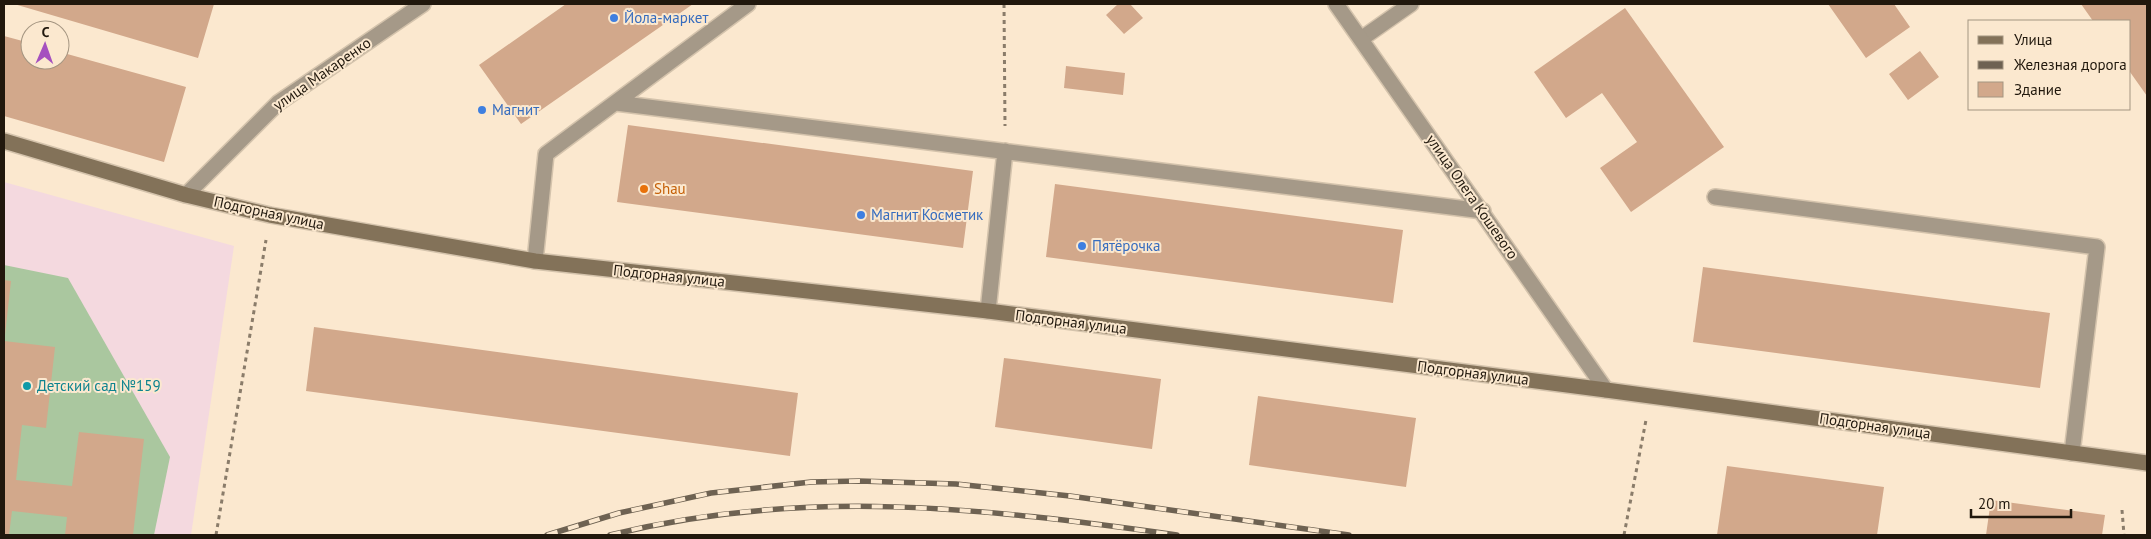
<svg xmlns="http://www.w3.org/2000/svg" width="2151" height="539" font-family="'PT Sans',sans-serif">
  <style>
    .education { fill: #f4d9df }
    .forest { fill: #aac79f }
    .building { fill: #d2a88b }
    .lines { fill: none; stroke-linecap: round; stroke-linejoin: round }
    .lane-casing { stroke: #d4c3ac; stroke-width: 18 }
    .street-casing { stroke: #d4c3ac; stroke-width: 18 }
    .secondary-casing { stroke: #d4c3ac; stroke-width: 18 }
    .path { stroke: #8a7c6a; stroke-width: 3; stroke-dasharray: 4 4; stroke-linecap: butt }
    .lane { stroke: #a59988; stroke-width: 15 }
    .street { stroke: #a59988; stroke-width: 15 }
    .secondary { stroke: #837259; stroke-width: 15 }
    .rail-casing { stroke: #6e6252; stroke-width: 5.5 }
    .rail { stroke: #fbe8cf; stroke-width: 4; stroke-dasharray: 11; stroke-linecap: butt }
    .shop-dot { fill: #3f7fe0; stroke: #fbe8cf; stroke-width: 2 }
    .food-dot { fill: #e8710a; stroke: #fbe8cf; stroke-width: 2 }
    .culture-dot { fill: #0f9aa8; stroke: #fbe8cf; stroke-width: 2 }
    .labels { text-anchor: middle; stroke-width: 4; stroke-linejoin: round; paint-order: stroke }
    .shop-label { font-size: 15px; fill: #366cbe; stroke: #fbe8cf; text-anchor: start }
    .street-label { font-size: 15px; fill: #21180d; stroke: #fbe8cf }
    .food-label { font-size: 15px; fill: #c56008; stroke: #fbe8cf; text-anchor: start }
    .culture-label { font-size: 15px; fill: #0d838f; stroke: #fbe8cf; text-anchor: start }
  </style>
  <rect width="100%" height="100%" fill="#fbe8cf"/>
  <!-- education -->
  <path class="education" d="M4,182L234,246L191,535H4Z"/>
  <!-- forest -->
  <path class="forest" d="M4,265L68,278L170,457L154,535H4Z"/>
  <!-- building -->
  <path class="building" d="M14,4H214L198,58Z
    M566,4H693L521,124L479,65Z
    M1118,4H1130L1143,18L1124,34L1106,15Z
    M1828,4H1894L1910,27L1866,58Z
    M2081,4H2147V96L2130,72V21H2093Z
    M1625,8L1724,147L1631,212L1600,168L1637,142L1602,93L1566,118L1534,72Z
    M4,36L30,43V60H60V52L186,87L164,162L4,116Z
    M1920,51L1939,77L1908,100L1889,74Z
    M1066,66L1125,73L1123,95L1064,88Z
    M628,125L973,171L963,248L617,202Z
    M1055,184L1403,230L1393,303L1046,257Z
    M1703,267L2050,313L2040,388L1693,342Z
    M4,280L11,281L5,335L4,334Z
    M314,327L798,393L790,456L306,391Z
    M4,341L55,347L46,428L22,425L16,480L72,486L79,432L144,439L133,535H65L67,517L12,511L9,535H4Z
    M1004,358L1161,379L1152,449L995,427Z
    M1258,396L1416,418L1406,487L1249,465Z
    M1727,466L1884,487L1877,535H1717Z
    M1991,500L2105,515L2102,535H1986Z"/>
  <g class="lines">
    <!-- lane casing -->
    <g class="lane-casing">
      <path id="lane" d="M1361,39L1411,4
        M616,103L1483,211
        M1715,197L2097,247L2072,453
        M535,261L546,154L748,4
        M988,311L1005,151"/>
    </g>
    <!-- street casing -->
    <g class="street-casing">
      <path id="street" d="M1336,4L1606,390
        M186,195L278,103L423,4"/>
    </g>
    <!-- secondary casing -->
    <g class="secondary-casing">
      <path id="secondary" d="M4,141L186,195L270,215L535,261L988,311L1606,390L2147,463"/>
    </g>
    <!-- path -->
    <path class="path" d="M1004,4L1005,126
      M2122,510L2124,535
      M216,535L266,240
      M1624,535L1646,420"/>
    <!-- lane -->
    <use href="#lane" class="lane"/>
    <!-- street -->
    <use href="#street" class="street"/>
    <!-- secondary -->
    <use href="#secondary" class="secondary"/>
    <!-- rail casing -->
    <g class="rail-casing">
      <path id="rail" d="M547,535L619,513L711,493L811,482L859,481L956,484L1070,496L1349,535
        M610,535C804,487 983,508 1177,535"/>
    </g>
    <!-- rail -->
    <use href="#rail" class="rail"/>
  </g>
  <!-- markers -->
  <g class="shop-dot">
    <circle cx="614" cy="18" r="5"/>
    <circle cx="482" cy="110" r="5"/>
    <circle cx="861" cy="215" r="5"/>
    <circle cx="1082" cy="246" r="5"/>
  </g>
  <circle class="food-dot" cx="644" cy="189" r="5"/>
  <circle class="culture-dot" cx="27" cy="386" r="5"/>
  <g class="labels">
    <!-- shop labels -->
    <g class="shop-label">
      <text x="624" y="23">Йола-маркет</text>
      <text x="492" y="115">Магнит</text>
      <text x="871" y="220">Магнит Косметик</text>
      <text x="1092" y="251">Пятёрочка</text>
    </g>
    <!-- street labels -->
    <g class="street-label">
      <text transform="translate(322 74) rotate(-35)" y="5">улица Макаренко</text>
      <text transform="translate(1472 197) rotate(55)" y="5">улица Олега Кошевого</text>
      <text transform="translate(269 213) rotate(12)" y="5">Подгорная улица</text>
      <text transform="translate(669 276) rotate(6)" y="5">Подгорная улица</text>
      <text transform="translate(1071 322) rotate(7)" y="5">Подгорная улица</text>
      <text transform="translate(1473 373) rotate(7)" y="5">Подгорная улица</text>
      <text transform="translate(1875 426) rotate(8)" y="5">Подгорная улица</text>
    </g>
    <!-- food labels -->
    <g class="food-label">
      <text x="654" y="194">Shau</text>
    </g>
    <!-- culture labels -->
    <g class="culture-label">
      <text x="37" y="391">Детский сад №159</text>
    </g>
  </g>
  <!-- border -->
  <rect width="2151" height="539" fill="none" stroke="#21180d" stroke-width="10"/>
  <!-- legend -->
  <rect x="1968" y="20" width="162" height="90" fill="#fbe8cf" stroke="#a49581"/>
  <rect x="1978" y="36" width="25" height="8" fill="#837259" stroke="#a49581"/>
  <text x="2014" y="45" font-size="15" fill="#21180d">Улица</text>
  <rect x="1978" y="61" width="25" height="8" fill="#6e6252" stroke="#a49581"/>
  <text x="2014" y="70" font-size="15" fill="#21180d">Железная дорога</text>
  <rect x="1978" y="82" width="25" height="15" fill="#d2a88b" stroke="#a49581"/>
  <text x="2014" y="95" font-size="15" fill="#21180d">Здание</text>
  <!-- north arrow -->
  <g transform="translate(45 45) rotate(2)"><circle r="24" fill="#fbe8cf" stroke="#a49581"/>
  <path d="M0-4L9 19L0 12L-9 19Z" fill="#a550bf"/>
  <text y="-8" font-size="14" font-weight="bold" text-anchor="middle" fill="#21180d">С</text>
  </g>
  <!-- scale -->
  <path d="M1971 509v8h100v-8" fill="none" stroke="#21180d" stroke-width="2.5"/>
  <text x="1978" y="509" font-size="15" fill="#21180d" stroke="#fbe8cf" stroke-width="4" paint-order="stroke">20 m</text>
</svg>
